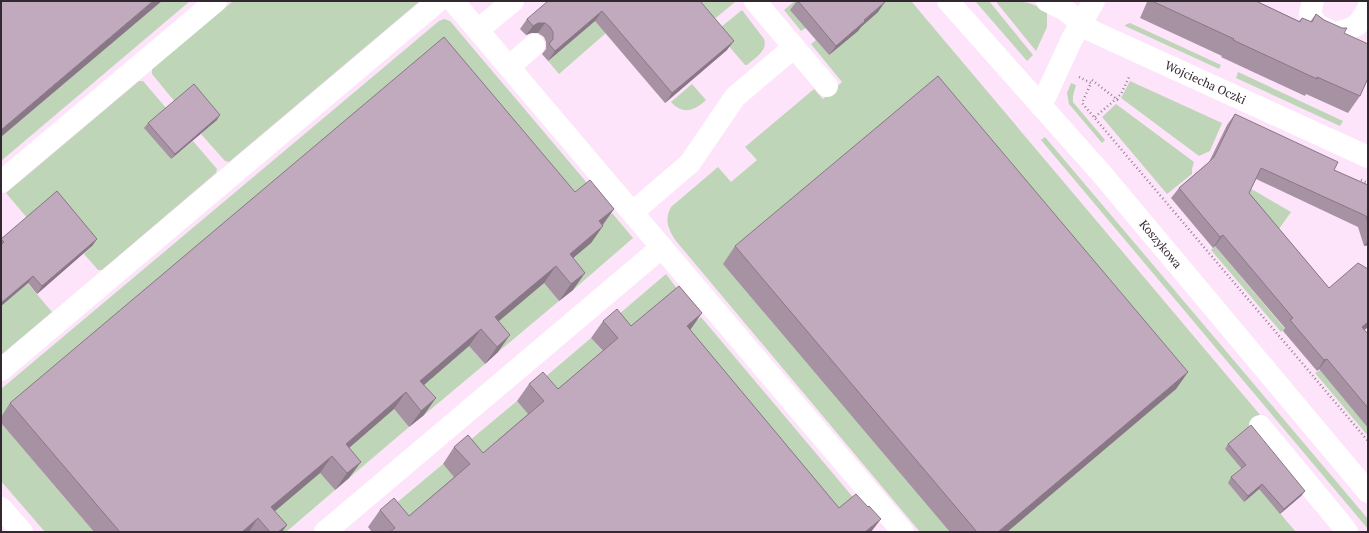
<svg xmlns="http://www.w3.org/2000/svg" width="1369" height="533" font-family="'PT Serif',serif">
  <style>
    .green { fill: #bfd5b8 }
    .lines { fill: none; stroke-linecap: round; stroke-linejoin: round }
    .path { stroke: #92818f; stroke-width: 2.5; stroke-dasharray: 1 3; stroke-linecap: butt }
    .minor { stroke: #fff; stroke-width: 22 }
    .wall { fill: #a792a3 }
    .shaded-wall { fill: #887785 }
    .building { fill: #c2aabe; stroke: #887785 }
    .labels { text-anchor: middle; stroke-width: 4; stroke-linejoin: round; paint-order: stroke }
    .street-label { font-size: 12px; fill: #322830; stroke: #fee4fa }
  </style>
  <rect width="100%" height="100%" fill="#fee4fa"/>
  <!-- green -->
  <path class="green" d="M162,1H190L1,161V137Z
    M233,1H420L229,162L225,161L201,134L217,120L175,102L152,74V69Z
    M685,1H735V2L706,26Z
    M795,1H801L806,28L801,31L784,10Z
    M869,1H911L1359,532H1355L1259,419L1243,470L1296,532H1007L1176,389L950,532H920L676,241C668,229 664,220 671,207L718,167L731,182L757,160L745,147L814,89L823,99L842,82L811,44L816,40L829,55Z
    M975,1H989L1033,55L1027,61Z
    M997,1C1016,1 1033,0 1047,13V27L1036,51L997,3Z
    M742,10L764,39C768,51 755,58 747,65H745L716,31Z
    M444,19L450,21L593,190L1,418V389L439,21Z
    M595,21L606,33L559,74L548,61Z
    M1130,23L1221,65L1219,69L1125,26V25Z
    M1238,72L1343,121L1340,126L1236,78Z
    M139,81H143L167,109L145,128L171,159L193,141L217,169L216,173L102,270H98L84,254L92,246L28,219L6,193Z
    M1130,81L1222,123L1210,151L1199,156L1121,98Z
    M1071,83L1076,85L1073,96V102L1105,140L1102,143L1069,104L1067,93Z
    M692,84L706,100C694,111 683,115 671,102Z
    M1116,104L1194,162L1192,169V174L1167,194L1102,117Z
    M1045,137L1368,519V529L1041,140Z
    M1238,184L1255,191L1291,212L1274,236Z
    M612,213L633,238L573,290L558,271L591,243L600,223Z
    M1215,246L1285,329L1281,332L1211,250Z
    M1,252L52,312L1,355Z
    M666,274L681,294L688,328L701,317L857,502L831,522L619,343L605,326Z
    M544,283L559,301L498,352L483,334Z
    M591,338L606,355L546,406L531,389Z
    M469,346L485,364L424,415L409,398Z
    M1320,370L1368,428V436L1315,373Z
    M517,401L532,418L471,470L456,452Z
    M394,409L409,427L349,478L334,461Z
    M1,423L94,532H45L1,481Z
    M443,464L458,481L398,532L382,515Z
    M320,473L335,490L286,532H266L259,524Z"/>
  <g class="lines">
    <!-- path -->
    <path class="path" d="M1079,77L1091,83L1082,103L1368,441
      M1092,80L1119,101
      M1095,117L1116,99L1121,94L1130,75
      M1361,180L1368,183"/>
    <!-- minor -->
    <g class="minor">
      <path d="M453,1L903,532"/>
      <path d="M755,1L827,86"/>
      <path id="s1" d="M948,1L1101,173L1368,492"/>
      <path id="s2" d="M1047,1L1065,10L1092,31L1368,157"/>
      <path d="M1313,1L1310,14L1317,25L1335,33L1347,30L1357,25L1364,16L1368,8"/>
      <path d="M478,30L513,1"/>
      <path d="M509,67L534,45"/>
      <path d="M1041,106L1072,39L1094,1"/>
      <path d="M1,182L216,1"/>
      <path d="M633,212L690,163L735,97L794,47"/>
      <path d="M1,370L438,1"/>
      <path d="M1260,426L1342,525L1347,532"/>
      <path d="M1,508L22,532"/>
      <path d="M325,532L662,247"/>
    </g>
  </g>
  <!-- wall -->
  <path class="wall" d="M700,1L727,50L665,103L595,21L548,61L542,54L546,49V42L544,37L538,33H531L526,35L520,29L527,19Z
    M797,1H884L878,12L861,27L858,31L829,55L790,10Z
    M1145,1H1256L1299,21L1302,18L1310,22L1316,14L1344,33L1360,96L1348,113L1306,94L1305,96L1221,57L1222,56L1140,18L1147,2Z
    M1235,114L1334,170L1367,185L1368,183V245L1364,246L1358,227L1256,179L1249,193L1329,288L1368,269V327L1364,330L1368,334V428L1319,369L1317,371L1283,331L1285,328L1215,246L1213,248L1171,198L1179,188L1209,162L1227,125Z
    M217,120L171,159L144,128L148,123Z
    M57,191L97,239L92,246L37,294L28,283L1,306V240Z
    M575,192L614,209L591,243L573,258V290L559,301L544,283L498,321V352L485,364L469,346L424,385V415L409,427L394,409L349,448V478L335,490L320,473L275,511L282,532H94L1,423V417L10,403Z
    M735,246L1188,372L1176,389L1007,532H950L723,264Z
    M702,313L690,330L839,508L871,532H372L368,527L380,510L409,516L454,477L443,464L454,447L483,453L528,414L517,401L529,384L558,389L603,351L591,338L603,321L631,326Z
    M1228,444L1305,491L1301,496L1280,514L1259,489L1244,502L1228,483L1231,477L1242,469L1225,449Z"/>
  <!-- shaded-wall -->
  <path class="shaded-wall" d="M153,1H162L1,137V130Z
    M885,2L878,12L861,27L858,31L829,55L836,46Z
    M602,11L595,21L548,61L555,51Z
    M538,23H545L538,33H531L526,35L533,26Z
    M734,41L727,50L665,103L672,93Z
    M220,115L217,120L171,159L175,154Z
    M614,209L602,225L599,221Z
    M603,226L591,243L559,270L570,254Z
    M1223,235L1215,246L1213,248L1220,237Z
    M97,239L92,246L37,294L42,286Z
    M1368,241V245L1364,246Z
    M556,266L544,283L485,333L495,317Z
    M585,273L573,290L559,301L571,284Z
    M33,276L28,283L1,306V303Z
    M702,313L690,330L687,326Z
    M1368,322V327L1355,338L1362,327Z
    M481,329L469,346L410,397L420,381Z
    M510,335L498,352L485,364L497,347Z
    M1327,359L1319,369L1317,371L1324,360Z
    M1188,372L1176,389L1007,532H998Z
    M406,392L394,409L334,461L346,444Z
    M436,398L424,415L409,427L421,411Z
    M332,456L320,473L262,522L271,507Z
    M361,462L349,478L335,490L347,473Z
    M1262,484L1259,489L1244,502L1248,496Z
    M1305,491L1301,496L1280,514L1284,509Z
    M258,518L249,532H242Z
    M881,519L871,532H865Z
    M287,525L282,532H278Z"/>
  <!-- building -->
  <path class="building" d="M1,1H153L1,130Z
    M548,1H700L734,41L672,93L602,11L555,51L549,44L553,39V32L550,27L545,23H538L533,26L527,19Z
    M798,1H884L885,2L864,20L865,21L836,46Z
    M1152,1H1256L1300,22L1302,18L1312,22L1316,14L1324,20L1342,28H1347L1344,33L1368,44V78L1360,96L1317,77V79L1233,40L1234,39Z
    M444,37L575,192L590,180L614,209L599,221L603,226L570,254L585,273L571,284L556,266L495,317L510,335L497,347L481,329L420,381L436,398L421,411L406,392L346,444L361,462L347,473L332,456L271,507L287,525L278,532H270L258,518L242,532H120L10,403Z
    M938,76L1188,372L998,532H977L735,246Z
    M194,84L220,115L175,154L148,123Z
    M1235,114L1338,162L1334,170L1368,185V223L1366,216L1261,168L1249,193L1329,288L1358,263L1368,269V322L1362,327L1368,334V408L1327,359L1324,360L1290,320L1293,318L1223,235L1220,237L1179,188L1208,163L1214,157Z
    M57,191L97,239L42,286L33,276L1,303V245L4,242L1,239Z
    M679,286L702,313L687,326L839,508L856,494L868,507L869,506L881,519L865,532H390L395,528L380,510L394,498L409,516L470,464L454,447L468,435L483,453L544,401L529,384L543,372L558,389L618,338L603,321L617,309L631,326Z
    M1251,425L1305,491L1284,509L1262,484L1248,496L1231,477L1246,465L1228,444Z"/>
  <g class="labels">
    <!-- street labels -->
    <g class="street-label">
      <text dy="4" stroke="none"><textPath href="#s2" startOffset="179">Wojciecha Oczki</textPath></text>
      <text dy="4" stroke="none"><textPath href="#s1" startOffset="323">Koszykowa</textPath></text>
    </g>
  </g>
  <!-- border -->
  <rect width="1369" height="533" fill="none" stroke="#322830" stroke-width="4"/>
</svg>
